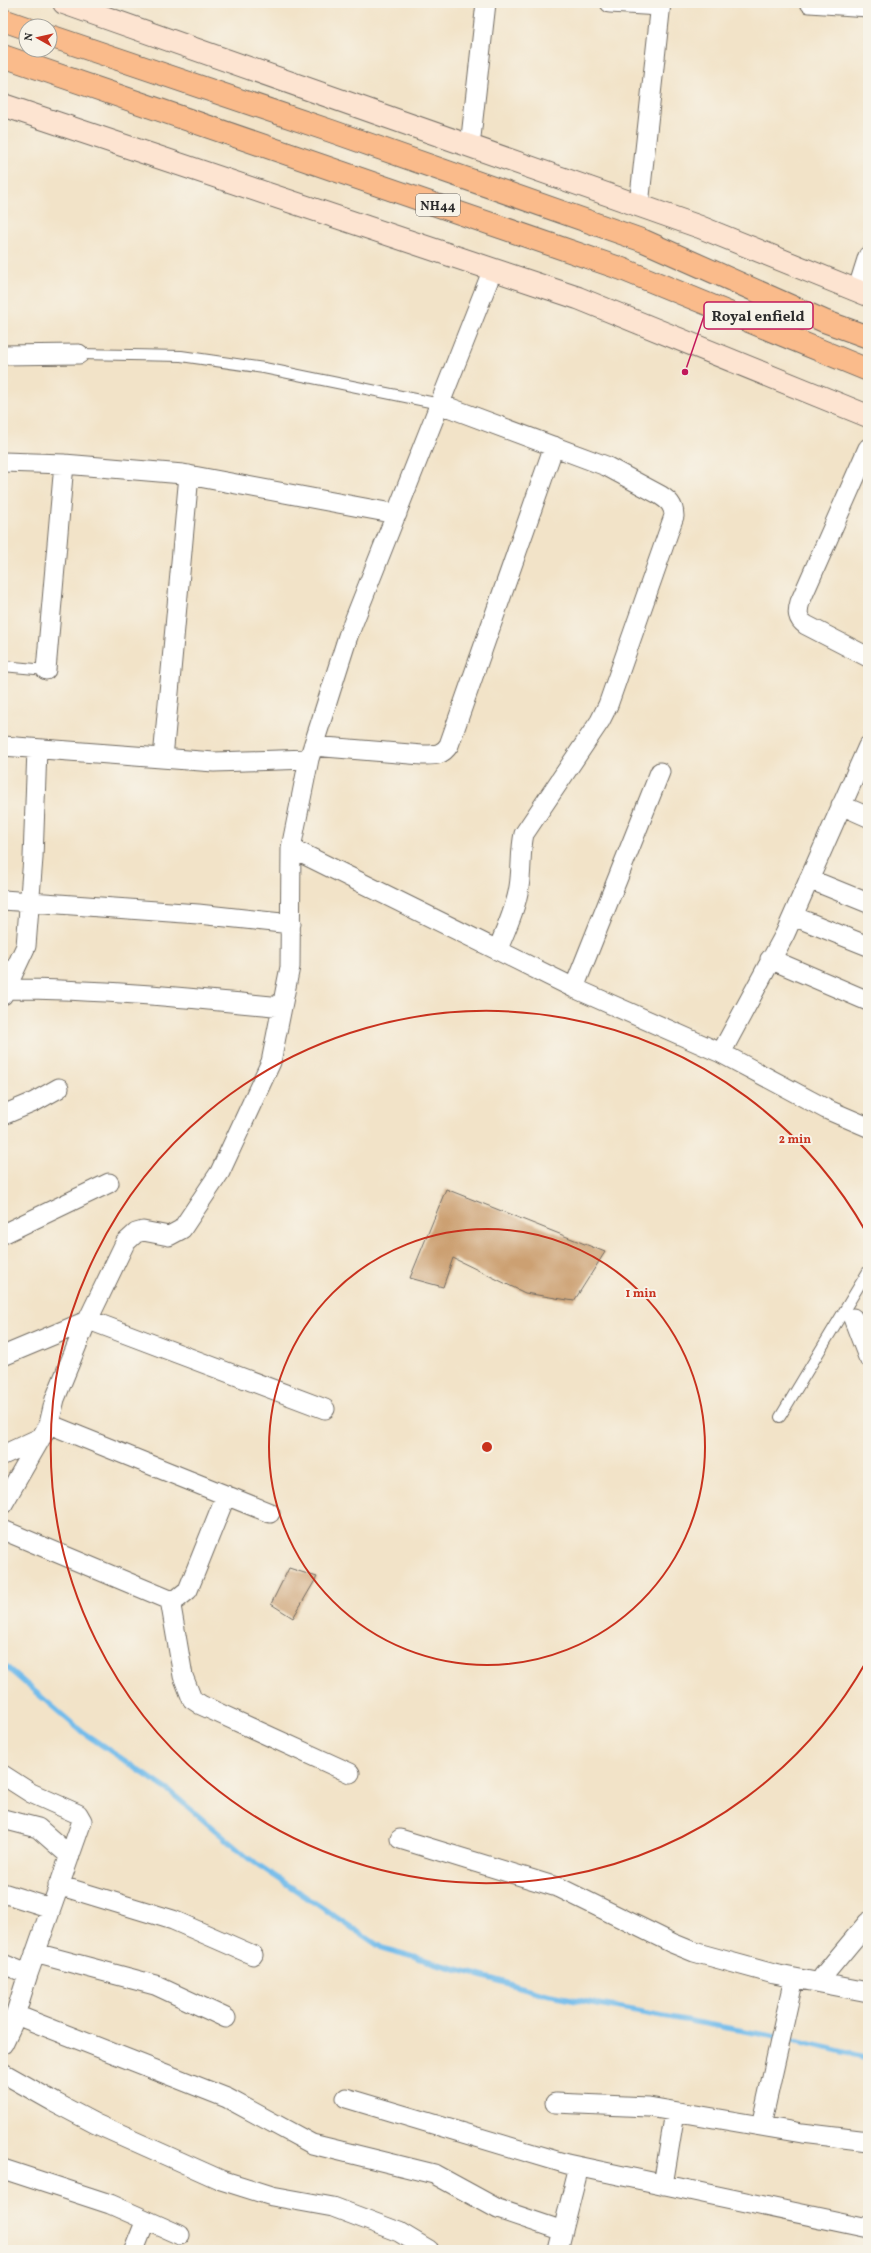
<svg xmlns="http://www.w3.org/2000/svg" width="871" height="2253" font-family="Vollkorn,serif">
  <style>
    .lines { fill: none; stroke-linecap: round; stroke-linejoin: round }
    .stream { stroke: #72bceb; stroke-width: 5.5 }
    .building { fill: #cca072 }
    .lane-casing { stroke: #716b62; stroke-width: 12 }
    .street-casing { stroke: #716b62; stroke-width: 21 }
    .secondary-casing { stroke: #716b62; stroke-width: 24 }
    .highway-casing { stroke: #716b62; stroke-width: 24 }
    .lane { stroke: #fff; stroke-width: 10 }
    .street { stroke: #fff; stroke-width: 19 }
    .secondary { stroke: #fde4d1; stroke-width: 22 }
    .highway { stroke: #fabb8b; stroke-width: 22 }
    .ring { fill: none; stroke: #c8321e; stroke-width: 2 }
    .labels { text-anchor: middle; stroke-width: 4; stroke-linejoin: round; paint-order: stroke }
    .shield { fill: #f7f3e8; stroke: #686764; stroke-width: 1 }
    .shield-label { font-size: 13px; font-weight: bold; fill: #2b2b2b }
    .centre { fill: #c8321e; stroke: #f7f3e8; stroke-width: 2 }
    .ring-label { font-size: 12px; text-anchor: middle; font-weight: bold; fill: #c8321e; stroke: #f7f3e8; stroke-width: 4; stroke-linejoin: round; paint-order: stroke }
    .leader { fill: none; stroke: #c2185b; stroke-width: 1.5 }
    .callout-dot { fill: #c2185b; stroke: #f7f3e8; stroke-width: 1.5 }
    .callout { fill: #f7f3e8; stroke: #c2185b; stroke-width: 1.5 }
    .callout-label { font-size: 15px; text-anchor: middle; font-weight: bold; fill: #2b2b2b }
  </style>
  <rect width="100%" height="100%" fill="#f7f3e8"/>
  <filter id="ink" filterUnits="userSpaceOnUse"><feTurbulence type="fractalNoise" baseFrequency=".025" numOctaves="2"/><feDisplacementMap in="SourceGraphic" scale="8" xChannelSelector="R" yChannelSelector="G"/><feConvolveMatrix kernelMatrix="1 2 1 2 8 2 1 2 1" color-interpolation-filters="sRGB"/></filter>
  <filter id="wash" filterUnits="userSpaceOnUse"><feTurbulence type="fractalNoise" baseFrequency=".012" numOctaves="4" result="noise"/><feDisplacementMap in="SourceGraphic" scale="16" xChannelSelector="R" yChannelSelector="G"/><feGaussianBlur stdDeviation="0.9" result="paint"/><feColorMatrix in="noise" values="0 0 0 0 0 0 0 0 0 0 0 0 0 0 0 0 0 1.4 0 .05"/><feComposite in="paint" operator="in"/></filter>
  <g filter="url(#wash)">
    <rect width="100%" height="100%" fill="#f2e3c8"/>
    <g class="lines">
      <!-- stream -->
      <path class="stream" d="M3,1664L81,1731L168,1790L248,1858L382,1948L545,1994L798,2041L868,2058"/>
    </g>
    <g id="blocks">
      <!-- building -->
      <path class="building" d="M446,1189L605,1252L574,1301L525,1293L453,1258L443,1287L410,1278Z
        M289,1568L317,1577L293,1618L271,1604Z"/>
    </g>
  </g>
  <g filter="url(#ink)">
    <use href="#blocks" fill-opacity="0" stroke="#716b62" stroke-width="1"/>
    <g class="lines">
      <!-- lane casing -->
      <g class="lane-casing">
        <path id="lane" d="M79,354L181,356L264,368L440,404
          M3,666L46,670
          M780,1417L868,1271"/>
      </g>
      <!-- street casing -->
      <g class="street-casing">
        <path id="street" d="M610,3L660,6
          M810,3L868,7
          M470,146L486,3
          M639,205L661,3
          M857,291L868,256
          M3,355L79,354
          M440,404L606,466L660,495C668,500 674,505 674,516L608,705L600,721L524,834C520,851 522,869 519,887C516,908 506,929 498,949
          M868,448L800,602C797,612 797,619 806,625L868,657
          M3,462L64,464L183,474L397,514
          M46,670L64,464
          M3,746L214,762L309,759
          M313,746L422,755C434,755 442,756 449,745L554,446
          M868,746L785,934L721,1053L826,1109L868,1127
          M163,758L189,475
          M841,805L868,817
          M291,848L574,988L721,1053
          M809,879L868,903
          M3,900L198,914L291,924
          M793,916L868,946
          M770,959L868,1001
          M574,988L660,772
          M7,989C99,989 190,998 282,1007
          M3,995L26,946L33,858L37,749
          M3,1115L34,1102L59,1088
          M3,1234L109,1183
          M853,1318L868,1357
          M3,1356L89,1320L325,1409
          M49,1424L270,1513
          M3,1455L42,1437
          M3,1504L49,1424L55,1399L84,1328L125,1243L136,1233L143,1231L169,1236L182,1229L220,1172L271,1062L290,967L291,848L309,759L348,636L493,269
          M3,1530L170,1600L177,1599L188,1590L226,1495
          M170,1600L183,1676L192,1699L201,1705L350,1773
          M3,1775L31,1793L78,1814L82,1821L28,1974L12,2025L3,2021
          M3,1819L38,1828L70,1856
          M400,1839L560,1888L672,1943L694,1952L774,1974L868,1992
          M58,1885L173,1920L253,1955
          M3,1893L51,1908
          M35,1953L155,1985L226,2018
          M3,1964L28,1974
          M823,1976L868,1922
          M16,2015L227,2098L312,2144L434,2174L498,2209L563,2231
          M3,2044L12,2025
          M3,2073L56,2103L96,2124L221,2180L272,2196L333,2207L399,2232L429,2250
          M346,2098L567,2164L868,2228
          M555,2103L649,2107L802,2133L868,2141
          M761,2126L794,1978
          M3,2169L110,2204L180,2235
          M663,2185L675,2112
          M134,2250L146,2220
          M558,2250L579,2167"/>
      </g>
      <!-- secondary casing -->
      <g class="secondary-casing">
        <path id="secondary" d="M64,3L700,227L868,295
          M3,105L578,298L868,416"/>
      </g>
      <!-- highway casing -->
      <g class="highway-casing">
        <path id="highway" d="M3,20L26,28
          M50,36L331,131L644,241L824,321L868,337
          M3,56L622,269L868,370"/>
      </g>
      <!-- lane -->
      <use href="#lane" class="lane"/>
      <!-- street -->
      <use href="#street" class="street"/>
      <!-- secondary -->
      <use href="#secondary" class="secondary"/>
      <!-- highway -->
      <use href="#highway" class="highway"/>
    </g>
  </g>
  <!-- distance rings -->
  <g class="ring">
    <circle cx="487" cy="1447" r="218"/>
    <path d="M866 1662A436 436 0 1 1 866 1232"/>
  </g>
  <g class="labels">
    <!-- shield labels -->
    <rect class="shield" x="416" y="194" width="44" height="22" rx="3"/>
    <g class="shield-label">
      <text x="438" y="210">NH44</text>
    </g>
  </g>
  <circle cx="487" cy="1447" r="6" class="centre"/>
  <g class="ring-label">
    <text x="795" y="1143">2 min</text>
    <text x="641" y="1297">1 min</text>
  </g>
  <!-- callouts -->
  <path class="leader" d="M685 372L704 316"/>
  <circle class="callout-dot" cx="685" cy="372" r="4"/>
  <rect class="callout" x="704" y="302" width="109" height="27" rx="4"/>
  <g class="callout-label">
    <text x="758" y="321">Royal enfield</text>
  </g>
  <!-- margin -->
  <rect width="871" height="2253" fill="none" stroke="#f7f3e8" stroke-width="16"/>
  <!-- north arrow -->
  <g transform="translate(38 38) rotate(278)"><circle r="19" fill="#f7f3e8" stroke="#a5a39c"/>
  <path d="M0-3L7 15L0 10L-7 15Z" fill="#c8321e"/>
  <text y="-6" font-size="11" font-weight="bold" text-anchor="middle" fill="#2b2b2b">N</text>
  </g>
</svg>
